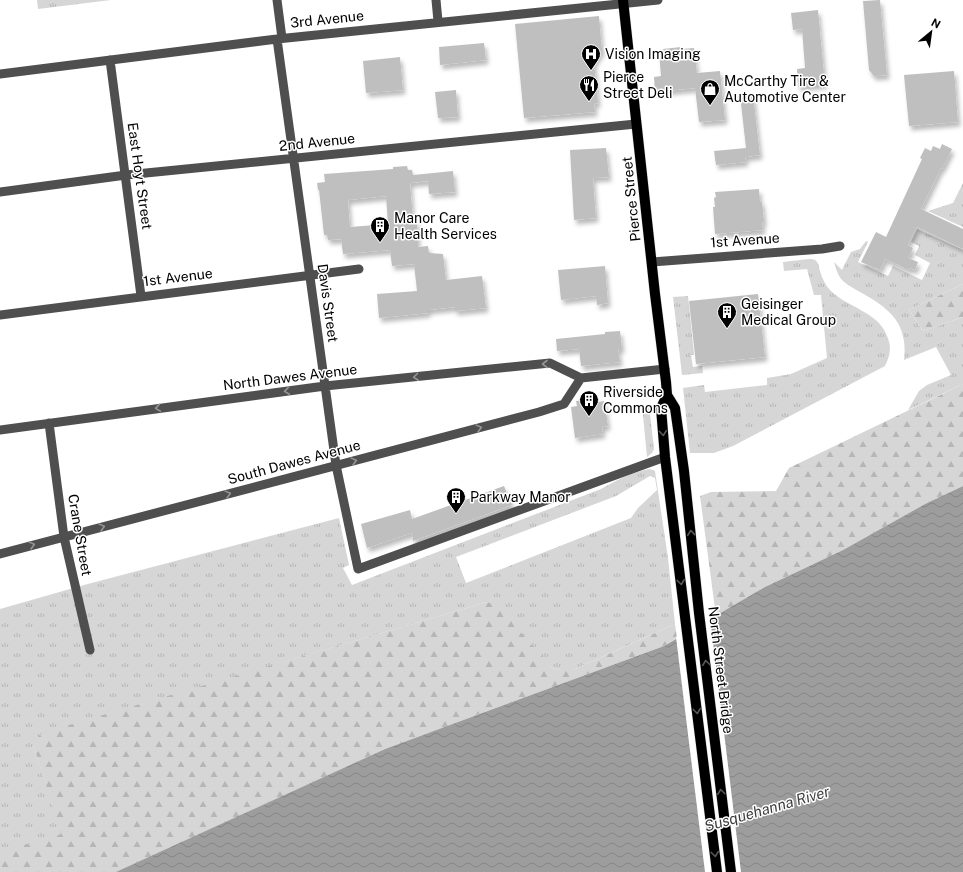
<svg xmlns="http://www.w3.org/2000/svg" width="963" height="872" font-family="'Public Sans',sans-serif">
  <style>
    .grass { fill: url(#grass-tufts); fill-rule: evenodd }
    .forest { fill: url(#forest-firs) }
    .water { fill: url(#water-waves) }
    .pier { fill: #fff }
    .building { fill: #bfbfbf; fill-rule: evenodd; filter: url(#shadow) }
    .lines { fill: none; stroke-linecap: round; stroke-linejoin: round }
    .major-casing { stroke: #dbdbdb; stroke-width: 11 }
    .minor { stroke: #4f4f4f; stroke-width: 9 }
    .major { stroke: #000; stroke-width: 10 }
    .oneway { stroke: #959595 }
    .oneway2 { stroke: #595959 }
    .labels { text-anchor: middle; stroke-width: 3; stroke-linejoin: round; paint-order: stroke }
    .street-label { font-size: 14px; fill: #000; stroke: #fff }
    .poi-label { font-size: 14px; fill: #000; stroke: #fff; text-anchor: start }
    .water-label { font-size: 15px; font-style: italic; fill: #3e3e3e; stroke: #fff }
  </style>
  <defs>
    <pattern id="grass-tufts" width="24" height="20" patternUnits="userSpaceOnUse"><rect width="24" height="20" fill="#d6d6d6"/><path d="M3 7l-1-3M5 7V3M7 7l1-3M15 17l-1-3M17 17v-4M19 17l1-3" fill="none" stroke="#b6b6b6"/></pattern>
    <pattern id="forest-firs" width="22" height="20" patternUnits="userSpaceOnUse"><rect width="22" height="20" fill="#d6d6d6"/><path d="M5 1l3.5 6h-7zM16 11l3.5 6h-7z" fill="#b6b6b6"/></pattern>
    <pattern id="water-waves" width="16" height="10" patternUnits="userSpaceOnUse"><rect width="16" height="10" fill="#9d9d9d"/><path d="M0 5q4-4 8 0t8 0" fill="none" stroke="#858585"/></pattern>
    <filter id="shadow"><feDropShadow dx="2.5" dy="4.5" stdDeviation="2" flood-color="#0004"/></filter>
  </defs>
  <rect width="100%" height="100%" fill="#fff"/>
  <!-- grass -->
  <path class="grass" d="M37,0H111L38,9Z
    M963,183V227L928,211L953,203Z
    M917,229L963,250V284L909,310L923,331L963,317V384L908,410L919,391L927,385L951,375L936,347L904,360C908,327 893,311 867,296C859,291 850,287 843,281C838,276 836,269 834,262L842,270L851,252L860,249L866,241L868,242L858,262L888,276L893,266L922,280L930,263L915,255L919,246L911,242Z
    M809,259C813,259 815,259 817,262C819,265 819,268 820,271C822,278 825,285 830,290C847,308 878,311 887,336C892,347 890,356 885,366L733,446L714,453H690L683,388L704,385L705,392L767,385V378L791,374L827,358L821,295H814L807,269L784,271L783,262Z
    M688,296L694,355H691L693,367L702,366L703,373L682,375L673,297Z
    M642,405H649L654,449L652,453L647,457Z
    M650,469L655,471L668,558L675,624L573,670H560L552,668L487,602L287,661L34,747L62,834L0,853V609L84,585L339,518L349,565L343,568L352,585L601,489C617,480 632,472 650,469ZM650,476L655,478L657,490L638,508L631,518L466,583L456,557L616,496Z"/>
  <!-- forest -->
  <path class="forest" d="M963,284V317L923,331L909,310Z
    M963,384V486L925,504L843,550L765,587L716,616L700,496L711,492L776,491L789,468Z
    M487,602L498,606L552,668L560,670H573L675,624L677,638L664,646L385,749L121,871L116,872H0V852L61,834L34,747C35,739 38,735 45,732Z"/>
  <!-- water -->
  <path class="water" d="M963,486V872H116L385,749L664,646L765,587L843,550L925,504Z"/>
  <!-- pier -->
  <path class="pier" d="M710,617L741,872H705L676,637Z"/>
  <!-- building -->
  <path class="building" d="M880,0L887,75L874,76L869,70L863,1Z
    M818,10L825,84L798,87L797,69L805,68L802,29L793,30L791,13Z
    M599,16L602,51L601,52L594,63L598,103L594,104L595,112L524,118L515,24Z
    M484,43L486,60L440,65L439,47Z
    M681,47V49L694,48L697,73L720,71L725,120L699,122L695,88L655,92L654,77L661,76L659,52L664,51L663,49Z
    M400,57L403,90L366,93L363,61Z
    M954,71L958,122L909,126L904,75Z
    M456,90L458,117L438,118L435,92Z
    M753,94L760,155L745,157L746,162L716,165L714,151L746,148L740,95Z
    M942,144L952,149L942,169L941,168L921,209L963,229V249L917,227L908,245L913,248L908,258L918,262L915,270L910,268L909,270L885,259L880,270L861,262L876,232L886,237L922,159L920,158L925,148L931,151L933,146L940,149Z
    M606,148L609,177L593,178L596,218L574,220L570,150Z
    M407,166L408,170H412L413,175L453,171L455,192L429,194L428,181L410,183L413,221H417L418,247L428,246L429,253L443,254L446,280L482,276L486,308L455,311V307L428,310V313L379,318L377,294L417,291L414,264L392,266L390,250L343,254L341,239L328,240L327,235H324L319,190H318L317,183L325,182L324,174L393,169V167ZM386,196L388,224L350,227L348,200Z
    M759,189L760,202L762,201L764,222L762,223L763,230L715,234L713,207H715L714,198L716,197L715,192Z
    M605,266L608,303L597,305L596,296L561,300L558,270Z
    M758,294L765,357L696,364L689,301Z
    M620,331L622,349H618L620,362L581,366L579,349L557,351L556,339L605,334V332Z
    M598,398L599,402L604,401L608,426L602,427L603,434L575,438L571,407L577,406L576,401Z
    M504,486L512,505L413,541L412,533L367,548L361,524L410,510L412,519Z"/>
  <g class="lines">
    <!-- major casing -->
    <g class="major-casing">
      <path id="major" d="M623,0L655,294L666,382L667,395L661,408L665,457L717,872
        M667,395L675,408L684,471L699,613L731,872"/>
    </g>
    <!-- minor -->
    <path class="minor" d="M277,0L282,38
      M436,0L438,21
      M277,39L336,465L358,569L665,457
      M110,60L141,296
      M0,74L277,39L658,0
      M0,192L126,175L636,124
      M652,262L822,249L840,246
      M0,315L359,269
      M581,378L665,369
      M49,423L64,537L90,650
      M0,430L325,386L550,363L581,378
      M0,554L539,412L564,404L581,378"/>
    <!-- major -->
    <use href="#major" class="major"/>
  </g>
  <!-- one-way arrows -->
  <defs><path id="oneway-chevron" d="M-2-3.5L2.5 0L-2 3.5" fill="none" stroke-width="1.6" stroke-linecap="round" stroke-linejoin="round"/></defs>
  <g class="oneway">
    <use href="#oneway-chevron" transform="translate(545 364) rotate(-180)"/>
    <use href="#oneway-chevron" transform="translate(416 377) rotate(174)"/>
    <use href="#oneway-chevron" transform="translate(287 391) rotate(172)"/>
    <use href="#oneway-chevron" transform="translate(158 408) rotate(172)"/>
    <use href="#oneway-chevron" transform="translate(479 428) rotate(-15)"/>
    <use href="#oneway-chevron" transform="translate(354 461) rotate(-15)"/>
    <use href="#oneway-chevron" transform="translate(228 494) rotate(-15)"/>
    <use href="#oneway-chevron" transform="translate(102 527) rotate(-15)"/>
    <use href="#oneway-chevron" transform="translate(32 545) rotate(-15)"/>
  </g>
  <g class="oneway2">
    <use href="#oneway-chevron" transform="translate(663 433) rotate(85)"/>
    <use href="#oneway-chevron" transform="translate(691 533) rotate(-96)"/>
    <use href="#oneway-chevron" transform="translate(681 582) rotate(83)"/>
    <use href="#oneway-chevron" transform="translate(706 663) rotate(-97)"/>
    <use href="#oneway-chevron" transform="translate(697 711) rotate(83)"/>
    <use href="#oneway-chevron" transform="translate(721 792) rotate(-97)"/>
    <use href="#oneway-chevron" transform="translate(715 854) rotate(83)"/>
  </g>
  <!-- icons -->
  <defs>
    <g id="hospital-pin" transform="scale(1)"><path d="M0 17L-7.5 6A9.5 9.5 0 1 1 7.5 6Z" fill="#000" stroke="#fff"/><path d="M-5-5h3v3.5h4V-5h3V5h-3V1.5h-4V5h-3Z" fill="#fff"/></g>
    <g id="restaurant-pin" transform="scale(1)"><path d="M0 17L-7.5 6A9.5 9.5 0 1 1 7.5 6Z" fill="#000" stroke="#fff"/><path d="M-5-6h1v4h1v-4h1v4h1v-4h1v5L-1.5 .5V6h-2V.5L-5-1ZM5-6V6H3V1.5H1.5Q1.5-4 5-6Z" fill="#fff"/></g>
    <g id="shop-pin" transform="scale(1)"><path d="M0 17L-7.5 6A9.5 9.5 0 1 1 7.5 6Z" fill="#000" stroke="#fff"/><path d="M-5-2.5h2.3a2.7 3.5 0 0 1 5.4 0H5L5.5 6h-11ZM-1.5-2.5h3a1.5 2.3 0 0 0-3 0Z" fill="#fff"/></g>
    <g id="building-pin" transform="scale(1)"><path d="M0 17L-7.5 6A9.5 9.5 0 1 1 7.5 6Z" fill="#000" stroke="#fff"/><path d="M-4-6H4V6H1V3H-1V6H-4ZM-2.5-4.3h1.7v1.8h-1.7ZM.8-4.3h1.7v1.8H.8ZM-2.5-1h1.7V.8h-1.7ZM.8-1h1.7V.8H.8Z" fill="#fff"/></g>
  </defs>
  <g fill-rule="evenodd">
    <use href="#hospital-pin" x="591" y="54"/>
    <use href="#restaurant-pin" x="589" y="85"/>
    <use href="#shop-pin" x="710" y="89"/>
    <use href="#building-pin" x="380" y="226"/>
    <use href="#building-pin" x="727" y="312"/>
    <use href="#building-pin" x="589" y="400"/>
    <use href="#building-pin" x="456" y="497"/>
  </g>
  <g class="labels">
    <!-- street labels -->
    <g class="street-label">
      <text transform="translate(327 19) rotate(-6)" y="5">3rd Avenue</text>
      <text transform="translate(317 142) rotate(-6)" y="5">2nd Avenue</text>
      <text transform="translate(140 176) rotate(82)" y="5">East Hoyt Street</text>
      <text transform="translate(631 199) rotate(-96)" y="5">Pierce Street</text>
      <text transform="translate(745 240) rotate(-4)" y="5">1st Avenue</text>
      <text transform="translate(178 277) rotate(-7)" y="5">1st Avenue</text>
      <text transform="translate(328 303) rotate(82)" y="5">Davis Street</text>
      <text transform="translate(290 377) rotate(-7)" y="5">North Dawes Avenue</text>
      <text transform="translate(294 462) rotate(-15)" y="5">South Dawes Avenue</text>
      <text transform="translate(80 535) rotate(80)" y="5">Crane Street</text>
      <text transform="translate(721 670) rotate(83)" y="5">North Street Bridge</text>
    </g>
    <!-- poi labels -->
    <g class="poi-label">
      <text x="605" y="59">Vision Imaging</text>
      <text x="603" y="82">Pierce<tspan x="603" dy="16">Street Deli</tspan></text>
      <text x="724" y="86">McCarthy Tire &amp;<tspan x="724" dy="16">Automotive Center</tspan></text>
      <text x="394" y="223">Manor Care<tspan x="394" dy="16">Health Services</tspan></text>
      <text x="741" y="309">Geisinger<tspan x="741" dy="16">Medical Group</tspan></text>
      <text x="603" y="397">Riverside<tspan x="603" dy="16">Commons</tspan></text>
      <text x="470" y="502">Parkway Manor</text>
    </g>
    <!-- water labels -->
    <g class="water-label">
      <text transform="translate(767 809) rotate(-16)" y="5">Susquehanna River</text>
    </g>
  </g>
  <!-- north arrow -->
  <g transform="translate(931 32) rotate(29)" stroke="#ffffff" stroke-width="3" paint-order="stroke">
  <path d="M0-3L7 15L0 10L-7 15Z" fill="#000000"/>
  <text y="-6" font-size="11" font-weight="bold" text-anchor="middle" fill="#000000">N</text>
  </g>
</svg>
